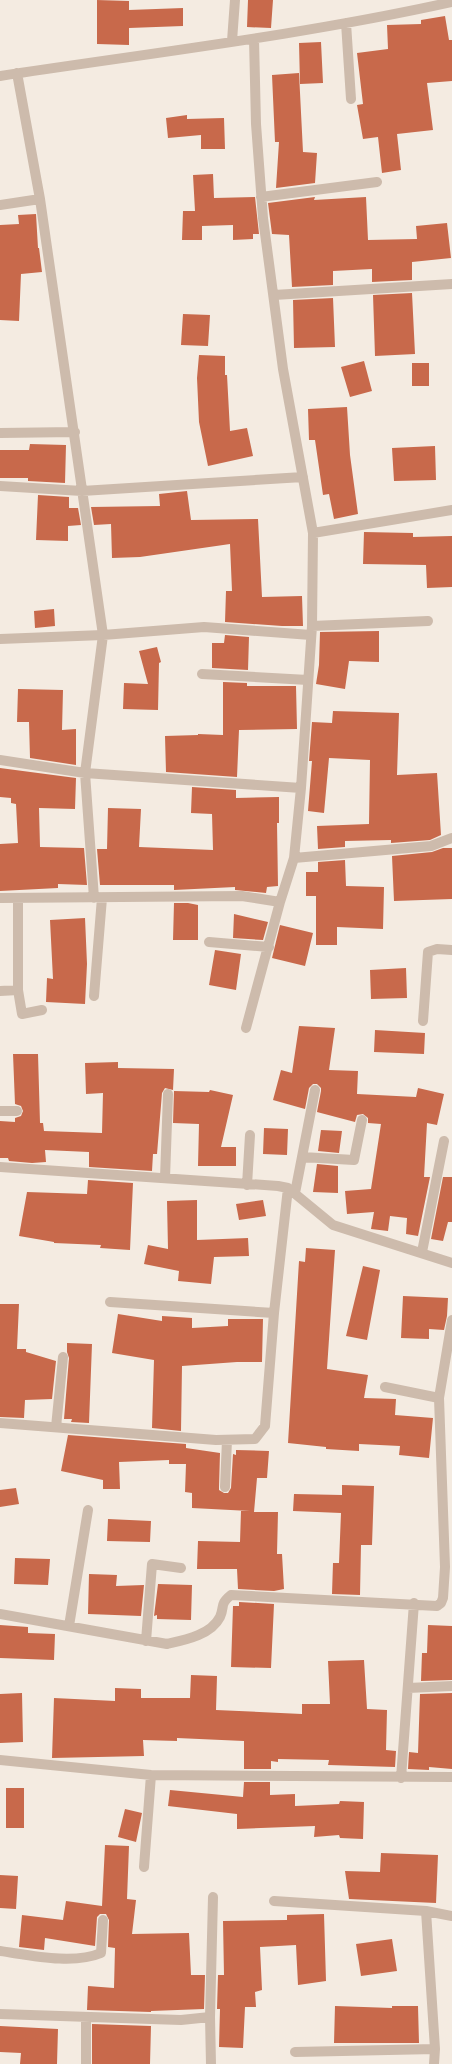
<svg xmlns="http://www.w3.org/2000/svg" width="452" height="2064" font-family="Ubuntu,sans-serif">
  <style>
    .building { fill: #c8694b }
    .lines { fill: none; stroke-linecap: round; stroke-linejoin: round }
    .minor { stroke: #cdbbac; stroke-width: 10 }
  </style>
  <rect width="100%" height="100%" fill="#f4ebe1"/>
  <!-- building -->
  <path class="building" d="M97,0L129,1V10L183,8V26L129,28V45L97,44Z
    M248,0H273L271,28L247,27Z
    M445,16L449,40H452V81L427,83L433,130L397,134L401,170L382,173L378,137L363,139L357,105L363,104L357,53L388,49L387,25L421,24V20Z
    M321,42L323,83L300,84L299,43Z
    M299,73L303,152L317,153L315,183L276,188L279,142H275L272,75Z
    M187,115V119L224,118L225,149H201V135L168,138L166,118Z
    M213,174L214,198L255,197L259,234H253V239L233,240V225L202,226V240H182L183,211H195L193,175Z
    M315,197L314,200L366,197L368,240L417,239L416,226L447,223L451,258L412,262V280L372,282V269L333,271V285L292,287L289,235L272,234L268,203Z
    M36,214L38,248H39L42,272L21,274L19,321L0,320V225L19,224L18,215Z
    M412,293L415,354L375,356L373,295Z
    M333,298L335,347L294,348L293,300Z
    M183,314L210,315L208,346L181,345Z
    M199,355L225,356V375H227L230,431L247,428L253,456L208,466L199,422L197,378Z
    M364,361L372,391L350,397L341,367Z
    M412,363H429V386H412Z
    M347,407L350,455L358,514L334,519L329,494L323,495L315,440H309L308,409Z
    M30,444L66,445L65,483L28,481V478H0V450H29Z
    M435,446L436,480L394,481L392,448Z
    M187,491L191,520L258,519L262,597L302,596L303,626H282L225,622L226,591H232L230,544L140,557L112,558L111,524L94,525L91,507L160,506L159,494Z
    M38,495L69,497V508H78L81,525L68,526V541L36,540Z
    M364,532L413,533V537L452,536V587L427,588L426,565L363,564Z
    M54,609L55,626L35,628L34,611Z
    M379,631V662L349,661L345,689L316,684L319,665L320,632Z
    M225,635L249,637L248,670L212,668V643H224Z
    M157,647L161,662L159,663L158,710L123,709L124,683L148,684L139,651Z
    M223,682L247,683V686H296L297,729L239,730L237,777L166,772L165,736L198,735V734L223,735Z
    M18,689L63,690L62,730L76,729V765L30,758L29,722H17Z
    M333,711L399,713L397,775L437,773L441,835L430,840L391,843V840L345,841V847L318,849L317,826L369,824L370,760L329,758L324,813L308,811L312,761H309L312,722L332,723Z
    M0,768L76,778L75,809L39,808L40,847L84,848L87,885L58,884V888L0,891V844L18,843L16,804L11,803V798L0,797Z
    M192,787L236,790V798L279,797V823H277L278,886L267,887L266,893L235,890V887L174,890V885H100L97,849H107L108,808L141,809L139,847L213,850L212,814L191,813Z
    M443,848H452V899L394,901L392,856L432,852Z
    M345,860L346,886L384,887L383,929L337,927V945H316V896H306V872H318V862Z
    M174,903H188L198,905V940H173Z
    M234,914L268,922L263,940L233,938Z
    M85,918L87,964L85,1004L46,1002L47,978L53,979L50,920Z
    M280,925L313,933L305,966L272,958Z
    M215,950L241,954L236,990L209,985Z
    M406,968L407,998L371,999L370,970Z
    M299,1026L335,1028L329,1070L358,1071L357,1094L416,1097L418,1088L444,1094L437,1125L427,1123L424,1177H430L418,1236L406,1234L407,1218L390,1216L388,1231L371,1229L374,1212L347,1214L345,1191L371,1189L381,1124L368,1123V1118L363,1114L357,1115L355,1122L317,1112L321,1091V1088L317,1084H313L309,1088L305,1109L273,1100L281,1070L292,1073Z
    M375,1030L425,1033L424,1054L374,1052Z
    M13,1054H38L40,1123H43L44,1131L102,1133L103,1093L86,1094L85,1063L118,1062V1068L174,1069L173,1090L165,1088L162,1093L157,1154H153L152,1171L89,1167V1152L45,1150L46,1162L32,1163L9,1161L8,1158H0V1121L15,1122V1118L21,1116L23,1111L21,1106L15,1104Z
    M210,1090L233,1095L221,1147H236V1166H198L199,1124L173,1123L174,1091L209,1092Z
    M264,1128L288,1129L287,1155L263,1154Z
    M321,1130L342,1131L339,1153L318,1151Z
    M317,1164L338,1166V1193L313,1192Z
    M443,1177H452V1222H448L443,1241L431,1239Z
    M88,1180L133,1183L130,1250L100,1248L101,1245L54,1243V1242L19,1236L27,1192L87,1194Z
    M197,1200V1240L248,1238L249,1256L214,1257L211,1284L178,1281L179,1271L144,1264L148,1245L168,1249L167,1201Z
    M263,1200L266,1216L239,1220L236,1204Z
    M306,1248L335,1250L327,1369L368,1375L364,1398L396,1399L395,1415L433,1418L429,1458L399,1455L400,1446L359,1444V1451L326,1449V1447L288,1443L299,1261L305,1262Z
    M363,1266L380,1270L367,1340L346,1336Z
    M403,1296L448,1298L447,1316L444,1330L429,1329V1339L401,1338Z
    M0,1304H19L17,1349H26V1352L56,1361L52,1399L25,1400L24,1418L0,1417Z
    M118,1314L162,1321V1316L192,1318V1328L228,1326V1319H263L262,1362H237L182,1366L181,1431L152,1428L154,1360L112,1353Z
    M67,1343L92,1344L89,1423L71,1422L72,1419H64L69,1358L67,1352Z
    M68,1435L186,1444V1448L220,1453L219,1487V1490L224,1493H228L231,1488L233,1454L236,1455V1450L269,1451L267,1478H257L254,1512H278L277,1554H282L284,1589L274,1591L238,1589L237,1569H197L198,1541L240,1542L241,1511H250L192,1508V1493L185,1492L186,1464H169V1460L119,1462L120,1489H103V1480L61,1471Z
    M342,1485L374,1486L372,1545H361L360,1595L332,1594L333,1563H339L341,1513L293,1511L294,1494L342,1495Z
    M16,1488L19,1504L0,1507V1490Z
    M108,1519L151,1521L150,1542L107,1541Z
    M15,1558L50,1559L48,1585L14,1584Z
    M89,1574L117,1575L116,1586L144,1585L141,1616L88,1614Z
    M158,1584L192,1585L191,1620L157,1619V1615L154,1616Z
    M239,1602L274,1604L271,1668L231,1667L233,1606H239Z
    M0,1625L28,1627V1633L55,1634L54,1660L0,1658Z
    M428,1625L452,1626V1680L421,1681L422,1653H427Z
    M364,1660L367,1709L387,1710L386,1750L396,1751L395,1767L328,1765L329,1760L278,1759V1762L271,1761V1769H244V1741L177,1738V1741L143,1740L144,1756L52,1758L54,1698L115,1701V1688L141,1689V1698H190L191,1675L217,1676L216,1710L302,1714V1704H330L328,1661Z
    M22,1693L23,1742L0,1743V1694Z
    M452,1693V1769L429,1767V1770L408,1769L409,1752L418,1753L420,1694Z
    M244,1782H270V1795L295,1794V1806L339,1804L340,1801L364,1802L363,1839L340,1838L339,1835L314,1837L315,1826L237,1829V1814L168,1806L170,1790L243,1797Z
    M6,1788H24V1828H6Z
    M125,1809L142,1813L136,1842L118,1837Z
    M105,1845L129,1846L127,1899L136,1900L132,1934L189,1933L191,1975H205L204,2009L151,2011V2012L87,2010L88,1986L114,1988L115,1948L108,1947L109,1920L106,1914H100L97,1917L95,1946L45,1938L44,1950L19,1947L22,1915L63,1920L66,1901L102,1906Z
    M381,1853L438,1855L436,1903L349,1899L345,1871L380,1872Z
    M0,1875L18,1876L16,1909L0,1908Z
    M324,1914L326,1981L298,1985L296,1945L260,1947L262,1990L255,1992L256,2007H245L243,2048L219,2047L220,2009H217L218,1975H224L223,1921L287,1920V1915Z
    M392,1939L397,1971L361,1976L356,1944Z
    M335,2006L392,2008V2006H418L419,2043H334Z
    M92,2024L151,2026L150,2064H92Z
    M0,2026L58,2029L57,2064H20L21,2053L0,2052Z"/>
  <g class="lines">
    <!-- minor -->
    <path class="minor" d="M346,23L351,99
      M232,41L235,0
      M17,73L40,199L103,635L85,773L94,898
      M0,76C151,53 303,35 452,2
      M261,197L377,182
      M0,205L40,199
      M274,295L452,284
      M0,433L75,432
      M0,486L82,491L303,477
      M313,533L452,510
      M312,626L428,621
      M0,639L103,635L204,627L311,635
      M202,674L308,680
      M0,760L85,773L301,788
      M294,858L431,846L452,838
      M0,898L242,896L280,902L294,858L301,788L312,626L313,533L283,369L263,218L256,124L254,39
      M209,942L269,947
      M18,990L22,1014L42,1010
      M0,991L18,990V898
      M94,996L102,898
      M423,1021L428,952L437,949L452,950
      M246,1028L280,902
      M0,1111H17
      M302,1157L354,1160L362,1120
      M0,1167L278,1186L288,1188L333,1225L452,1263
      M165,1178L168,1094
      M247,1185L250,1135
      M295,1193L315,1090
      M422,1252L444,1141
      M110,1302L274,1313
      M385,1387L439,1398
      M0,1423L216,1440L255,1439L265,1426L274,1313L288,1188
      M56,1427L63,1357
      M225,1487L227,1440
      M0,1614L167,1644C185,1640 211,1635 220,1617C225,1606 219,1605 231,1595L437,1606L441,1603L443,1598L445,1567L439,1398L452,1320
      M69,1626L88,1510
      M146,1641L152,1564L181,1568
      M408,1688L452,1686
      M0,1760L151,1775L452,1777
      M401,1778L414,1603
      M144,1867L151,1775
      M274,1901L426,1911
      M0,1951C29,1955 73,1965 101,1953L103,1920
      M0,2014L181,2020L210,2017L213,1897
      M210,2017L211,2064
      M295,2052L435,2049
      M86,2064V2017
      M434,2064L435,2049L426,1911L452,1916"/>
  </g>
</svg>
